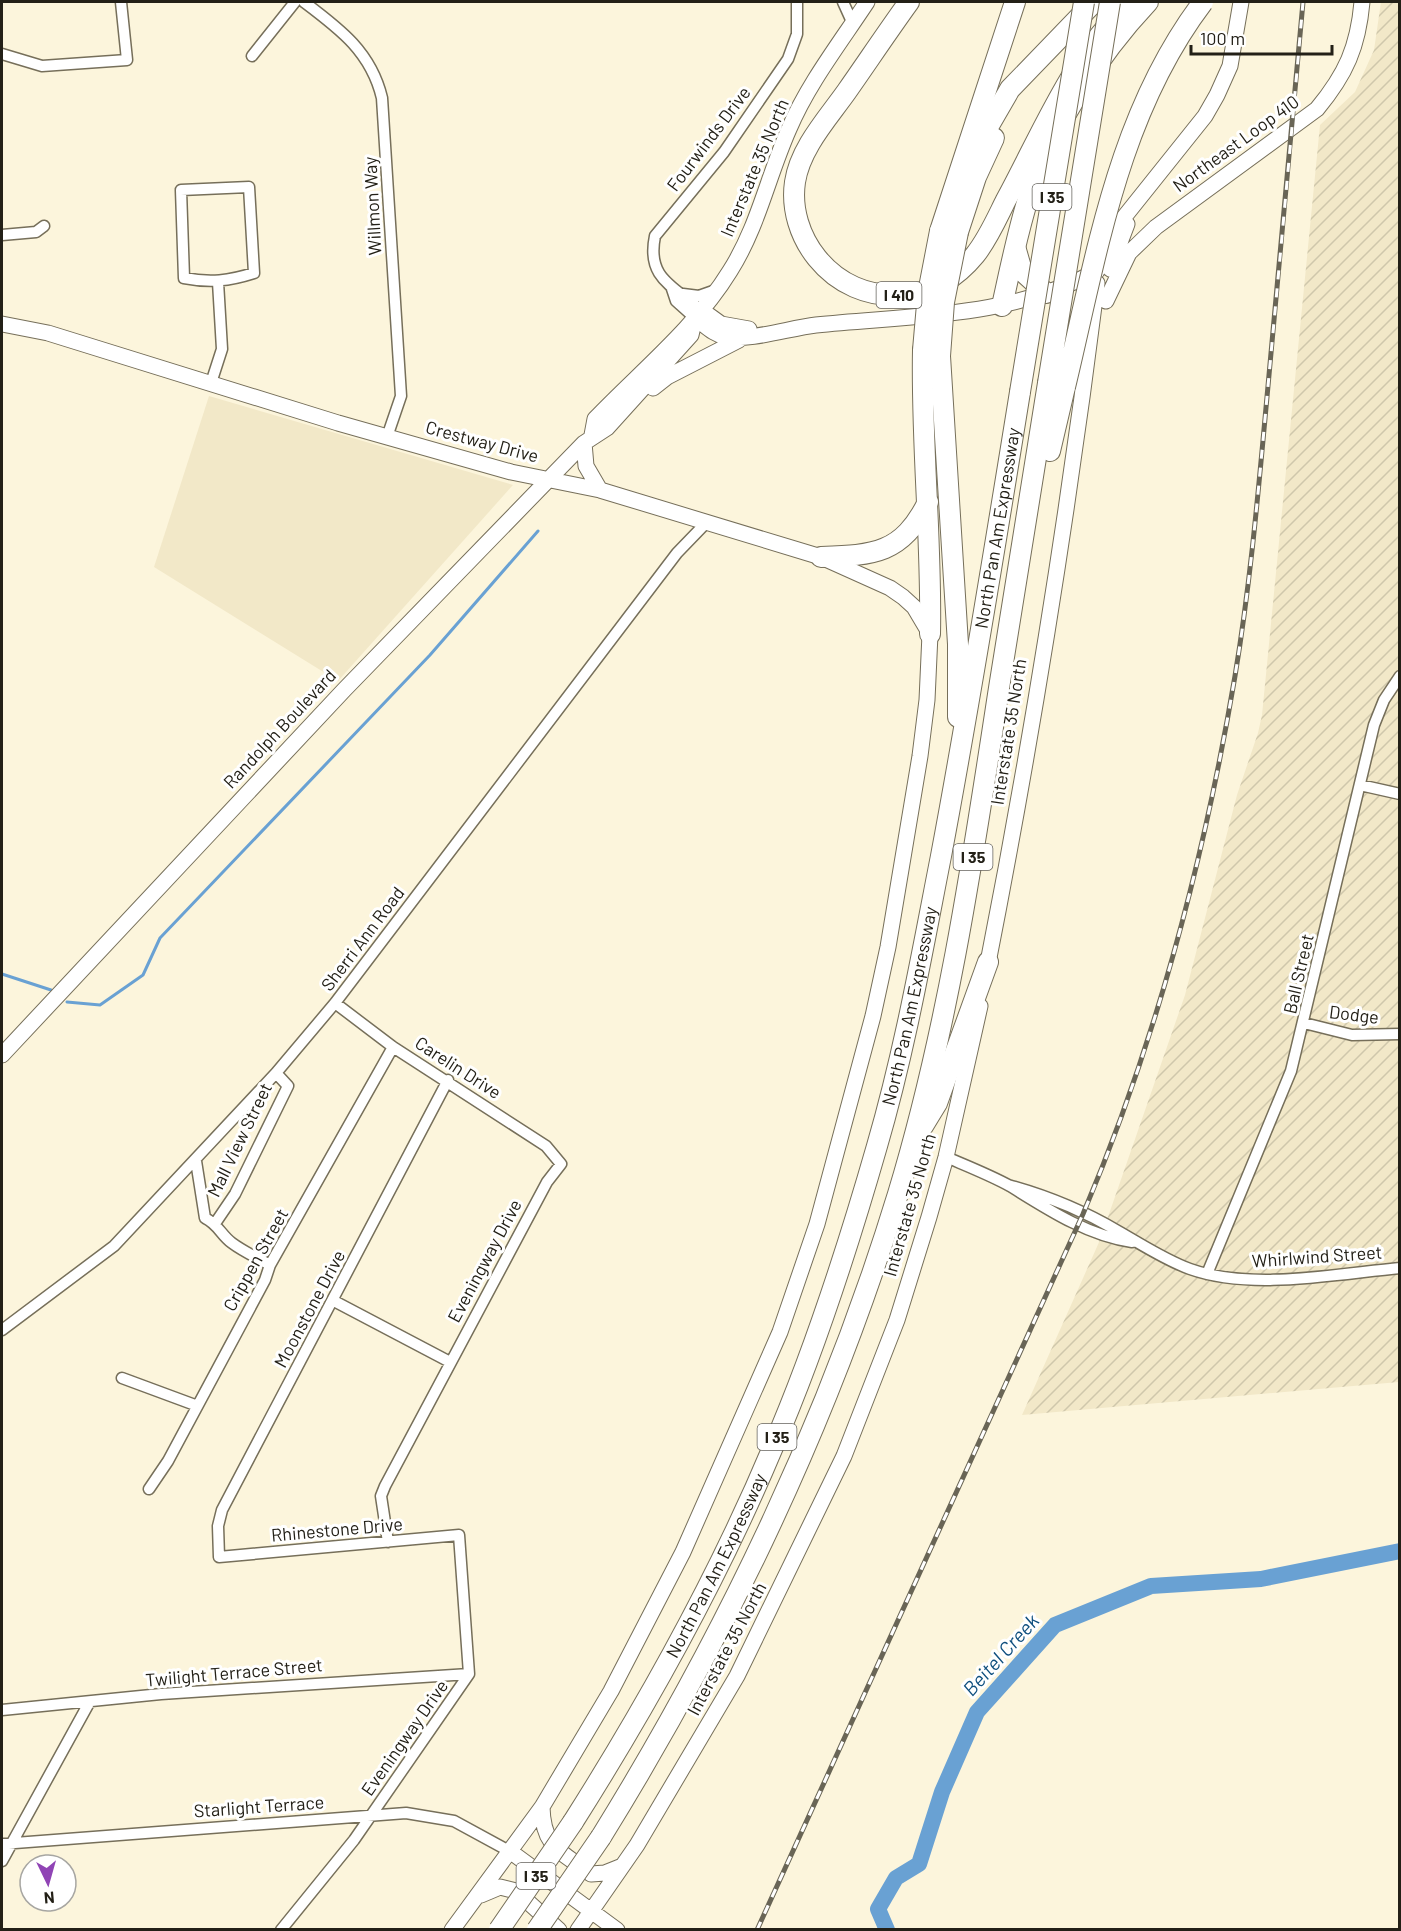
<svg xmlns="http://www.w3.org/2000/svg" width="1401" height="1931" font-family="Barlow,sans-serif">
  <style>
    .built { fill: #f2e8c8 }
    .industrial { fill: url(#industrial-furrows) }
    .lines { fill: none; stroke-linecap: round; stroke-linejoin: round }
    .stream { stroke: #69a1d3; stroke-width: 3 }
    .river { stroke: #69a1d3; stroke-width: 16 }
    .street-casing { stroke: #766f5a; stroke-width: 13 }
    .secondary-casing { stroke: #766f5a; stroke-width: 17 }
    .highway-casing { stroke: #766f5a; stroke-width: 22 }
    .street { stroke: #fff; stroke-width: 10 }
    .secondary { stroke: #fff; stroke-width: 15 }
    .highway { stroke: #fff; stroke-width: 20 }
    .rail-casing { stroke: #696556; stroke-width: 5 }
    .rail { stroke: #fff; stroke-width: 3; stroke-dasharray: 9; stroke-linecap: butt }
    .highway-bridge-casing { stroke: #766f5a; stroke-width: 22; stroke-linecap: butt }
    .highway-bridge { stroke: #fff; stroke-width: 20 }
    .labels { text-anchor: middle; stroke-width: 6; stroke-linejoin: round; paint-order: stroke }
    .shield { fill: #fff; stroke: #65635d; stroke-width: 1.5 }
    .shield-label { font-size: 16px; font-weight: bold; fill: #232017 }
    .street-label { font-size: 18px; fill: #232017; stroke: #fff }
    .water-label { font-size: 20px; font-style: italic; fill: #0f4f7e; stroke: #fff }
  </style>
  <defs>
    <pattern id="industrial-furrows" width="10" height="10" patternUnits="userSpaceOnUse" patternTransform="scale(1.5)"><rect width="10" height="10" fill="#f2e8c8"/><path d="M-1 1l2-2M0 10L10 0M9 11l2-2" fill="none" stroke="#cfc7ab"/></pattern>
  </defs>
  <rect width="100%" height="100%" fill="#fcf5dc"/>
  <!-- built -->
  <path class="built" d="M209,396L513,485L338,681L154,567Z"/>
  <!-- industrial -->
  <path class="industrial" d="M1381,2H1399V1382L1022,1415L1100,1240L1185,995L1237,795L1258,733L1262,715L1320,125L1355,92L1374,50Z"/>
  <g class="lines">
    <!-- stream -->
    <path class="stream" d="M2,974L51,990
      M67,1002L100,1005L143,975L160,938L430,655L538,531"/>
    <!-- river -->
    <path class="river" d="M887,1930L878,1909L896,1878L919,1864L942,1792L977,1712L1055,1625L1151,1586L1261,1579L1400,1551"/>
    <!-- street casing -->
    <g class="street-casing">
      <path id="street" d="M304,2C340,29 371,52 382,98L401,396L387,437
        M843,2L853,24
        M2,54L42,66L127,60L121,2
        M252,56L295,2
        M249,187L254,273C229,281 210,283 184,278L181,190Z
        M2,235L36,232L44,226
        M672,289L676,301L695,318
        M683,294L699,296L716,290
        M702,311C674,286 646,279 655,236L724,152L788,59L797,34V2
        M211,383L222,349L218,282
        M1360,785L1400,794
        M335,1003L393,1047L546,1146L561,1164L547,1182L385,1486L381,1496L388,1542
        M1304,1023L1352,1035L1400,1034
        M946,1157C967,1166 990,1175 1010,1186C1047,1209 1088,1236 1132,1242
        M196,1161L205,1218C218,1224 221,1235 232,1243C244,1252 258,1258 270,1265
        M1008,1185C1045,1195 1084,1211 1118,1231C1141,1244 1165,1260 1190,1269C1252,1291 1336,1274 1400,1268
        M216,1222L235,1194L288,1086L276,1073
        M1207,1274L1291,1071L1374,725L1384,700L1400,676
        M334,1301L450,1362
        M2,1330L114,1246L276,1073L335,1003L677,553L705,524
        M122,1378L195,1405
        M149,1489L168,1461L265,1280L270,1265L393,1047
        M2,1710L161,1694L469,1674
        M2,1844L406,1813L454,1821L511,1852
        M2,1861L89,1703
        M281,1930L354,1840L469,1674L459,1535L219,1557L218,1526L222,1510L448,1080"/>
    </g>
    <!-- secondary casing -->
    <g class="secondary-casing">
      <path id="secondary" d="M1104,254L1117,226L1205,116L1217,95L1230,66L1241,2
        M1110,269L1127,224
        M1106,301L1129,253L1156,227L1317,109C1346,74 1358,47 1362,2
        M703,311L721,324L749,329
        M695,318C705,325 714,335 726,337C750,341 790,328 816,325C913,315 1010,318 1097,271
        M2,324L48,333L338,423L511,472L600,490L821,557L890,588L903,597L914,607L930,634L927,700L920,756L888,947L873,1016L817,1224L780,1332L683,1552L611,1691L542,1807L452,1930
        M653,388L667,377L739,340
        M592,435L595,419C641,371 695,328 730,271C758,227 768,176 789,129C808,84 840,43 867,2
        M584,443L586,466L600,490
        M986,973C1031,745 1068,514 1097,283
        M2,1055L344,690L584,443L607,428L691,335L695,318
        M542,1807C543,1848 561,1851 591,1874L605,1873L620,1867
        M511,1852L617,1930
        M481,1895L500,1887L516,1891L559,1930
        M578,1930L637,1845L737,1676L844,1456L897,1320L929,1217L946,1157L980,1006"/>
    </g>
    <!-- highway casing -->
    <g class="highway-casing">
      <g id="highway">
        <path d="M909,2C888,31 868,61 847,91C828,118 800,148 795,182C791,209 800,237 817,258C838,284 868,297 901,295C930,295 957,277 975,255C988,239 997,218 1006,200C1041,136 1076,48 1132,2"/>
        <path d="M973,153L1010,89L1094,2"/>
        <path d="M940,231L1015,2"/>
        <path d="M958,232L976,177L994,138"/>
        <path d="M1016,250L1022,271L1046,293"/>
        <path d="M1002,306C1010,270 1017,234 1028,199C1050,130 1098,55 1148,2"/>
        <path d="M923,350C921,445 932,539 930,634"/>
        <path d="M940,356L958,644V717"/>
        <path d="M1050,451L1065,387"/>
        <path d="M821,557C874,555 902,554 928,502"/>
        <path d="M923,1126L937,1103L988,962"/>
        <path id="s1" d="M573,1822C649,1702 718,1578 773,1447C815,1350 848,1247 877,1146C905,1050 922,953 941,856C970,702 995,547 1020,392"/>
        <path d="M601,1837C726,1635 828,1423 898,1194C948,1029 973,858 999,688C1015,586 1032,485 1048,383"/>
      </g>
    </g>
    <!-- street -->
    <use href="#street" class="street"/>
    <!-- secondary -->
    <use href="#secondary" class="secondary"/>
    <!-- highway -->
    <use href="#highway" class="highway"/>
    <!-- rail casing -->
    <g class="rail-casing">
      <path id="rail" d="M757,1930L1083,1214C1156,1042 1204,860 1235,676C1251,580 1259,483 1268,386C1280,258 1292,130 1303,2"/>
    </g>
    <!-- rail -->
    <use href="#rail" class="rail"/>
    <!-- highway-bridge casing -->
    <g class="highway-bridge-casing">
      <path id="highway-bridge" d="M923,350L928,293L940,231
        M940,356L944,302L958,232
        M1048,383L1110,2
        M1065,387C1097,254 1118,114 1203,2
        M1020,392L1084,2
        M499,1930L573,1822
        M537,1930L601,1837"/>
    </g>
    <!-- highway-bridge -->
    <use href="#highway-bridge" class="highway-bridge"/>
  </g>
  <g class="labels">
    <!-- shield labels -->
    <g class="shield">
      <rect x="1032.5" y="184" width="39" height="26" rx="4.5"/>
      <rect x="876.5" y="282" width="45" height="26" rx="4.5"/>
      <rect x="953.5" y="844" width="39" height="26" rx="4.5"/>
      <rect x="757.5" y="1424" width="39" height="26" rx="4.5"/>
      <rect x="516.5" y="1863" width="39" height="26" rx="4.5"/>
    </g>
    <g class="shield-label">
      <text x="1052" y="203">I 35</text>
      <text x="899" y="301">I 410</text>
      <text x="973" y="863">I 35</text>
      <text x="777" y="1443">I 35</text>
      <text x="536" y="1882">I 35</text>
    </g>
    <!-- street labels -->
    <g class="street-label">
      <text transform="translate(709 139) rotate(-53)" y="6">Fourwinds Drive</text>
      <text transform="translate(1236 144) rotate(-36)" y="6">Northeast Loop 410</text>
      <text transform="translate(755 168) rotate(-67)" y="6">Interstate 35 North</text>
      <text transform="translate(373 206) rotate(-93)" y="6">Willmon Way</text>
      <text transform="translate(482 442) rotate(15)" y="6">Crestway Drive</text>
      <text dy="6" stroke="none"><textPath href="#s1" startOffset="1374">North Pan Am Expressway</textPath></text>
      <text transform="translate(280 729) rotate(-47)" y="6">Randolph Boulevard</text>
      <text transform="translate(1009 732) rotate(-81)" y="6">Interstate 35 North</text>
      <text transform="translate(363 939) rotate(-53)" y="6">Sherri Ann Road</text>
      <text transform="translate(1299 974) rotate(-77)" y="6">Ball Street</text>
      <text dy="6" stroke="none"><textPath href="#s1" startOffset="888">North Pan Am Expressway</textPath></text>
      <text transform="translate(1354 1015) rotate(7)" y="6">Dodge</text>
      <text transform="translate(458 1068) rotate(33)" y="6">Carelin Drive</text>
      <text transform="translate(240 1140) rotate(-64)" y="6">Mall View Street</text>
      <text transform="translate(910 1205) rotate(-74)" y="6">Interstate 35 North</text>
      <text transform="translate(1317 1257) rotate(-4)" y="6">Whirlwind Street</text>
      <text transform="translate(256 1260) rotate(-61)" y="6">Crippen Street</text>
      <text transform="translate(485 1261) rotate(-62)" y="6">Eveningway Drive</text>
      <text transform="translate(310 1309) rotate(-62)" y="6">Moonstone Drive</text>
      <text transform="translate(337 1530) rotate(-5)" y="6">Rhinestone Drive</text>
      <text dy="6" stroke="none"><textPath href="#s1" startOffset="294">North Pan Am Expressway</textPath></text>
      <text transform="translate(727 1649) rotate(-62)" y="6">Interstate 35 North</text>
      <text transform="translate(234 1673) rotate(-5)" y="6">Twilight Terrace Street</text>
      <text transform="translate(405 1738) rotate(-55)" y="6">Eveningway Drive</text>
      <text transform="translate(259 1807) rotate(-4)" y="6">Starlight Terrace</text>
    </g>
    <!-- water labels -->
    <g class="water-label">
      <text transform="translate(1001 1655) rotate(-48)" y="7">Beitel Creek</text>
    </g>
  </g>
  <!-- border -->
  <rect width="1401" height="1931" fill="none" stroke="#232017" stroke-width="6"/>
  <!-- north arrow -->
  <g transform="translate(48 1883) rotate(175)"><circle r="28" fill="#ffffff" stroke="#a7a6a2" stroke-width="1.5"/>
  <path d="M0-4.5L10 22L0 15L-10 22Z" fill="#9044b5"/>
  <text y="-9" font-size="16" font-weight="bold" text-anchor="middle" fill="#232017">N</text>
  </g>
  <!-- scale -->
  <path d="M1191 45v9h141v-9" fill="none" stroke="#232017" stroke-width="3"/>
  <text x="1200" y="45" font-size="18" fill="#232017" stroke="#ffffff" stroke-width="4.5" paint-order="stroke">100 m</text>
</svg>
